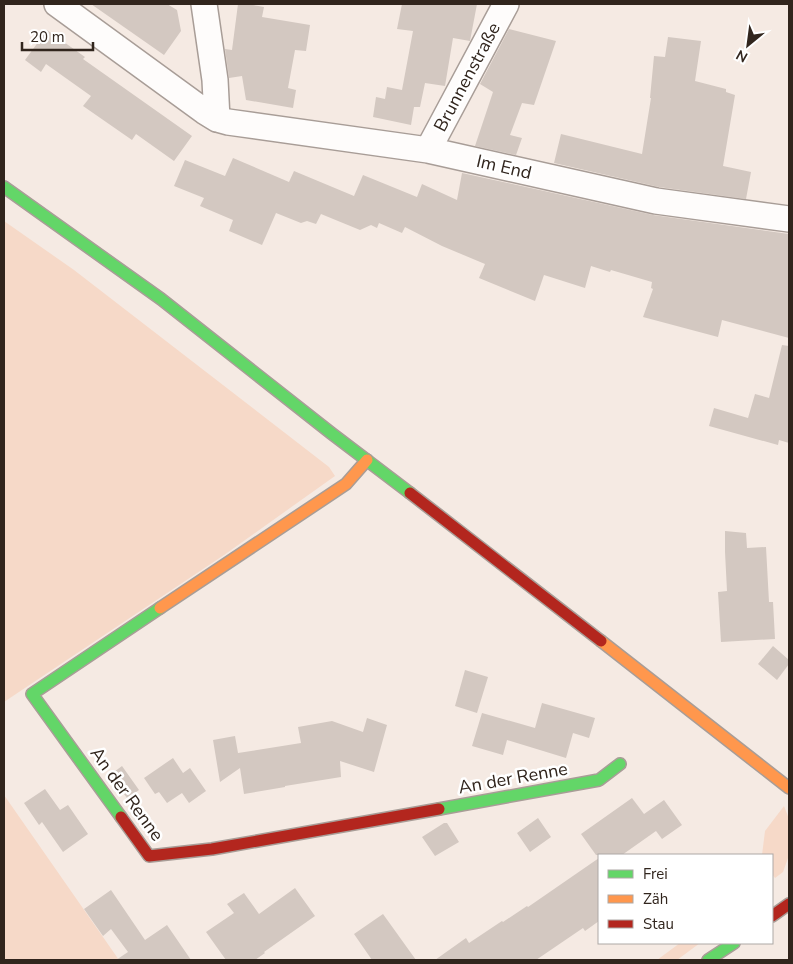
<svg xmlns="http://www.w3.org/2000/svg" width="793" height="964" font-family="'Nunito Sans',sans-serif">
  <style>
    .green { fill: #f6d9c8 }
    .building { fill: #d3c8c1 }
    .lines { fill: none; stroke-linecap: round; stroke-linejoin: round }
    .street-casing { stroke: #a89d97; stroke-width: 28 }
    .fast-casing { stroke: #a89d97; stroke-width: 14 }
    .slow-casing { stroke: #a89d97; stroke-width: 14 }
    .jam-casing { stroke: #a89d97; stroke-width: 14 }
    .street { stroke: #fefcfb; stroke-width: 25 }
    .fast { stroke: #63d668; stroke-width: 11 }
    .slow { stroke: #ff974d; stroke-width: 11 }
    .jam { stroke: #b3261e; stroke-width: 11 }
    .labels { text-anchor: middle; stroke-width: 5; stroke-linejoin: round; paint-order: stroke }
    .street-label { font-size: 18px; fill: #31251d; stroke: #fff }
  </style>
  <rect width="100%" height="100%" fill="#f5eae3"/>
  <!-- green -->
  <path class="green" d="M4,221L74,270L329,467L335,476L224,555L4,702Z
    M4,795L119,960H4Z
    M784,806L789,819V851L788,858L783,872L775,878L772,874V855H762L765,831Z
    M680,943H700L677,960H657Z"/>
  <!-- building -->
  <path class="building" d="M91,4H167L177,10L181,31L164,55Z
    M238,4H247L264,7L262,17L310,25L306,51L295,50L288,88L296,90L293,108L246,100L242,76L229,78L225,49L232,50Z
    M402,4H477L470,41L453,38L445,86L425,83L420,107H414L411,125L373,117L376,97L385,99L387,87L402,90L413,31L397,29Z
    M509,29L556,41L534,105L522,103L510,135L522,138L516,155L475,146L493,92L480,84Z
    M47,30L85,57L83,59L192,136L174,161L136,134L132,140L83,106L91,96L46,64L41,72L25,60Z
    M668,37L701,41L695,81L726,89V92L735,95L723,166L751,172L746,199L659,187L554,163L561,134L642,154L651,98H650L654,56L665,57Z
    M233,158L289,182L294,171L354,196L363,175L417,197L422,184L457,200L462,173L653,215L789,234V338L722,320L718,337L643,317L653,289L651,288L652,282L611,270L610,272L591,266L585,288L544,275L535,301L479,278L485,264L442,246L405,227L402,233L379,223L377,228L371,225L360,230L321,214L316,224L307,221L301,223L276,213L262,245L229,231L233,220L200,206L204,198L174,186L185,160L225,176Z
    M782,345L789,346V443L779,440L778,445L709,426L714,408L748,418L755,394L769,398Z
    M725,531L746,533L747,548L766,547L769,602H773L775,639L721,642L718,592L727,591L725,552Z
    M773,646L789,660V664L777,680L758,664Z
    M465,670L488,677L477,713L455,706Z
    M542,703L595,718L589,738L573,733L566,758L507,740L503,755L472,746L482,713L535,728Z
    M367,718L387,725L374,772L340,761L341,777L285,786V787L244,794L240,768L220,782L213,740L235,736L238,753L301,743L298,727L332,721L363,732Z
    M173,758L183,773L190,768L206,791L189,803L182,793L167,803L159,792L155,794L144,778Z
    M122,766L139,790L127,798L110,775Z
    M45,789L60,810L68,805L88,834L63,852L42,822L39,825L24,803Z
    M632,798L644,814L664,800L682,825L662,839L656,831L622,855H596L581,834Z
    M538,818L551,837L530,852L517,833Z
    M444,823H447L459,842L435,856L422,837Z
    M599,858V921L585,931L583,928L536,960H435L466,938L469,943L502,921L503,922L527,906L528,907Z
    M295,888L315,916L264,952L265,953L255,960H226L206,932L234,913L227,904L244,893L259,914Z
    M111,890L145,940L167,925L191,960H116L128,952L111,929L103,936L84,909Z
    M383,914L416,960H372L354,934Z"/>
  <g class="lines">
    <!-- street casing -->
    <g class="street-casing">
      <path id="street" d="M57,4L204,111L217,119L228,122L428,150L656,201L789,219
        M204,4L215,80L217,119
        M428,150L506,4"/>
    </g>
    <!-- fast casing -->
    <g class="fast-casing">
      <path id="fast" d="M4,187L161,299L331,433L410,493
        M439,809L599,780L620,764
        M121,817L32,694L160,608
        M708,960L734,943"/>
    </g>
    <!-- slow casing -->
    <g class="slow-casing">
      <path id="slow" d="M160,608L346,484L367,460
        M601,641L789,788"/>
    </g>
    <!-- jam casing -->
    <g class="jam-casing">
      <path id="jam" d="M410,493L601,641
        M121,817L149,856L212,849L439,809
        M772,916L789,904"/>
    </g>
    <!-- street -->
    <use href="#street" class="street"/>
    <!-- fast -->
    <use href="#fast" class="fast"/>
    <!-- slow -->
    <use href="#slow" class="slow"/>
    <!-- jam -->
    <use href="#jam" class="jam"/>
  </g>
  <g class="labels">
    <!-- street labels -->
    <g class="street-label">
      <text transform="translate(467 77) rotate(-62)" y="6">Brunnenstraße</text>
      <text transform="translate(504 167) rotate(13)" y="6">Im End</text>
      <text transform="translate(513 778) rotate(-10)" y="6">An der Renne</text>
      <text transform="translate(127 794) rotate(54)" y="6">An der Renne</text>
    </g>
  </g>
  <!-- border -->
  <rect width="793" height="964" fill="none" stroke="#31251d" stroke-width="10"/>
  <!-- legend -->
  <rect x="598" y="854" width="175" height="90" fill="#ffffff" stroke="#ada8a5"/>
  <rect x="608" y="870" width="25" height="8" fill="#63d668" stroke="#ada8a5"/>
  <text x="643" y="879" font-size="15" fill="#31251d">Frei</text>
  <rect x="608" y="895" width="25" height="8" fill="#ff974d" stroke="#ada8a5"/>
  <text x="643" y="904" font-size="15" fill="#31251d">Zäh</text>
  <rect x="608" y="920" width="25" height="8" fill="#b3261e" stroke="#ada8a5"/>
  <text x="643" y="929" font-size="15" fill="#31251d">Stau</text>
  <!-- north arrow -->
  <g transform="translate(748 45) rotate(209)" stroke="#ffffff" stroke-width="4" paint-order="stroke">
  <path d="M0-4L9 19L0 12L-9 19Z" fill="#31251d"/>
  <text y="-8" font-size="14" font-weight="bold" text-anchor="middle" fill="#31251d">N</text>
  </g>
  <!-- scale -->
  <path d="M22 42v8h71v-8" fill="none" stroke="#31251d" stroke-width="2.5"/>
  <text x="30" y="42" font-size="15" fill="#31251d" stroke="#ffffff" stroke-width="4" paint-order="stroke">20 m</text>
</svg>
